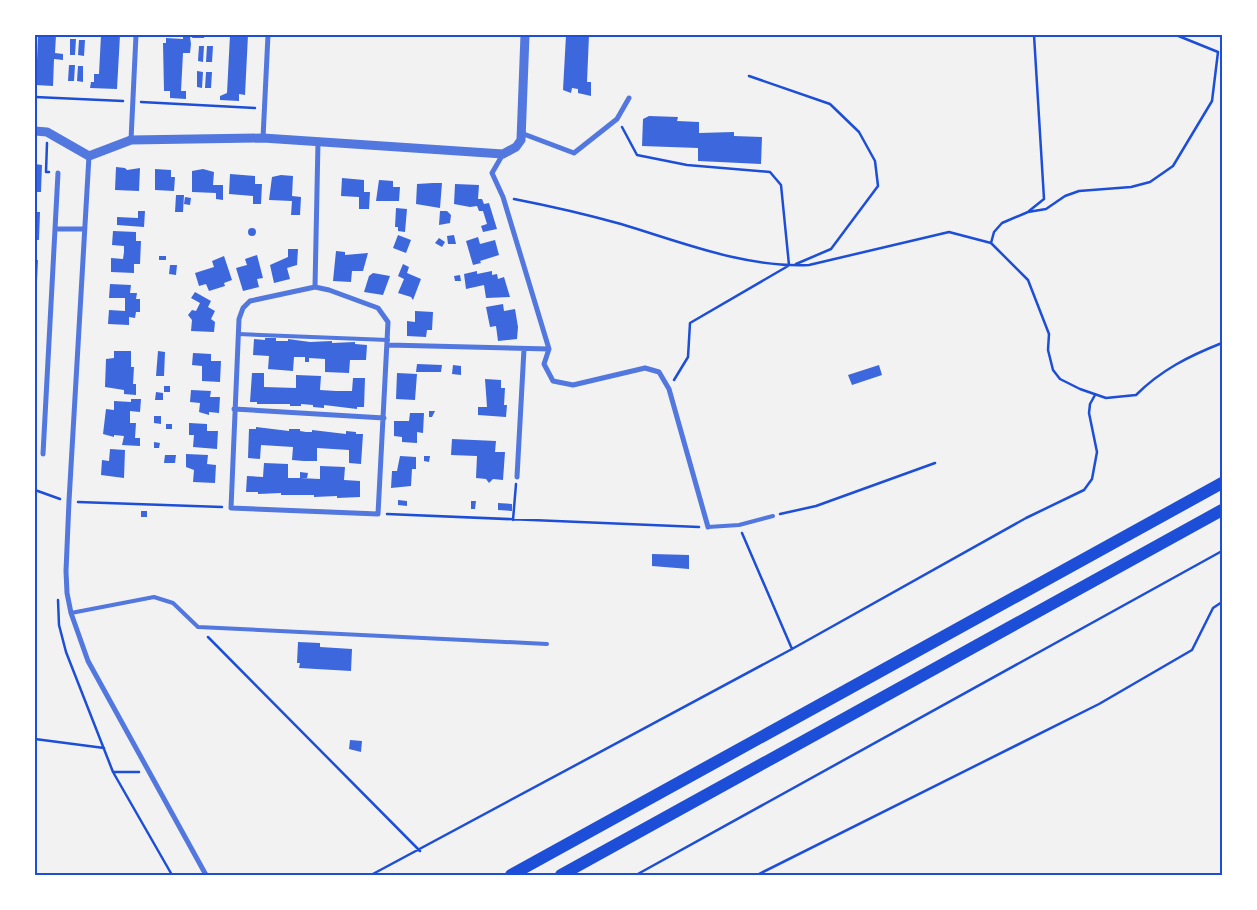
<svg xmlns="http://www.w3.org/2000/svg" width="1257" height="910" font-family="'Fira Sans Condensed',sans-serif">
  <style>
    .building { fill: #3d67dc }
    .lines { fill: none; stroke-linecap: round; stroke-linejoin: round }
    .path { stroke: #1d4ed8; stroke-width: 2.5 }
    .service { stroke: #5277de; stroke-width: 4 }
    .minor { stroke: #5277de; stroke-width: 5 }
    .tertiary { stroke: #5277de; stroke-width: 9 }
    .motorway { stroke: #1d4ed8; stroke-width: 12 }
    .neatline { fill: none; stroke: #1d4ed8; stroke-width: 2 }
  </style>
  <rect width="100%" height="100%" fill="#f2f2f2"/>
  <!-- building -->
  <path class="building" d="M38,35H56L55,53L63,54V60L54,59L53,86L36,85Z
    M101,35H120L117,89L90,88L91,82H94V74H99Z
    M193,35H205L204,38H192Z
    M230,35H248L245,95L239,94V101L220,100V96L227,93Z
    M566,35H589L587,82H591V96L578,93V89L572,88L571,93L563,90Z
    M183,37H190L191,44L190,53H183L181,91H186V99L170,98V91H164L163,43H166V38L183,39Z
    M70,39H76L75,55H70Z
    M79,40H85L84,56L78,55Z
    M199,46H204L203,62L198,61Z
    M207,46H213L212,62H206Z
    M69,65H75L74,81H68Z
    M78,66H83V82L77,81Z
    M197,71L203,72L202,88L197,87Z
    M206,72H212L211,88H205Z
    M649,116L678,117L677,121L699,122V133L734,132V136L762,137L761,164L698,161V148L642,146L643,119Z
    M35,164L42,165L41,192H35Z
    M116,167L125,168L127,170L140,168L139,191L115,190Z
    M155,169L171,170V177H175L174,191L155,190Z
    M203,169L214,172L213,185H223V200L216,199V193L192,192V171Z
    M230,174L255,176V184H262L261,204H253V196L229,194Z
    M281,175L293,176L292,196L301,197L300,215H291L292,201L269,200L272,177Z
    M342,178L364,180V192H370L369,209H359V197L341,196Z
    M379,180L393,181V187H400L399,201H376Z
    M433,183H442L440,208L416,204L417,184Z
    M455,184L479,185L478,199H482L484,204L489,203L497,229L483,232L481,226L487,224L483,211H479L477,206L470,207L454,204Z
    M176,195H184L183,212H175Z
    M185,197L191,198L190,205L184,204Z
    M396,208L407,209L405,232L398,231V227H395Z
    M138,211H145L144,227L117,225V217L138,218Z
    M440,211H447L451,215L450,223L439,225Z
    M35,212H40L39,240H35Z
    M248 232a4 4 0 1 1 8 0a4 4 0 1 1-8 0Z
    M113,231L136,232V241H141L140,264H134V273L111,272V258L123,259L124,252V246L112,245Z
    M398,235L411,240L406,253L393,248Z
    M454,235L456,244H448L447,236Z
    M478,237L480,244L495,240L499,255L480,261L481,263L473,265L466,241Z
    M439,238L445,242L442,247L435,243Z
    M288,249H298L297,265L287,268L290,279L274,283L270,265L288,257Z
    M336,251L345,252V255L368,253L363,271H352L351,282L333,281Z
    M257,255L263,278L257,279L259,287L243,291L236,268L247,265L245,259Z
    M159,256H166V260H159Z
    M224,256L232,280L224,283L225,286L209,291L206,284L199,286L195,273L214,267L212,261Z
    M35,260H38L37,281H35Z
    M403,264L409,267L407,273L421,279L413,300L411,297L398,293L404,279L398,276Z
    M170,265H177L176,275L169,274Z
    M477,271V274L492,271V275L497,274L498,279L504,277L510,297L486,298L484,285L466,289L464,274Z
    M373,273L390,276L383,295L364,292L369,276Z
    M460,275L461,281H455L454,276Z
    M110,284L131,285L130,293H137L136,299H140V312H136L135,318L129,317V325L108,324L109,310L125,311V298H109Z
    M195,292L211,301L208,307L215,311L211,319L215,322L214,332L191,331L192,320L188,315L192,310L196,311L200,303L191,298Z
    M503,304L504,311L515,309L518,327L517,339L498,341L496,326L490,327L486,307Z
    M415,311L433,312L432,330H427L426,337L407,336V321L415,322Z
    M265,338H276V341H288V339L310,342L332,341V343L355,342V344L367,345L366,360H350L349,373L325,372V359L309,358V362H305V357H294L293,371L268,369L269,356L253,355L254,339L265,340Z
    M114,351H131V367H134L133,384H136V395L124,394V390L105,387L106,359L114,358Z
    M158,351L165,352L164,376H156Z
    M193,353L211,354V361H221L220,382L202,381V366L192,365Z
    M417,364L442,365L441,372H416Z
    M453,365L461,366V375L452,374Z
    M879,365L882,375L852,385L848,375Z
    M252,373H264V387L296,388V375L321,376L320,390L336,391H352L353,378H365L364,407H357V409L324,405V408L313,407V405L301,404V406H290V404H257V402H250Z
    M397,373L417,374L415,400L396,399Z
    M485,379L501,380V388H505L504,405H507L506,417L478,415V407H487Z
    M164,386H170V392H164Z
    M191,390L211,391L210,397H220L219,413L209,412V415L199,412L200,403L190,402Z
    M156,392L163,393V400H155Z
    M131,399H141L140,412L130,411V423H136L135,438H140V446L122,445L124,436L114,435V437L103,434L106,409L114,410V401L131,402Z
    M429,411H435L432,417H429Z
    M410,413H424L423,433L417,432V443L402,442V437L394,436V421H409Z
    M154,416H161V424L154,423Z
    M189,423L207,424V431H218L217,449L193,447L194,435H189Z
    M166,424H172V429H166Z
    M256,427L289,431V429H300V431L306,432H312V430L346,434V431L356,432V434H363L361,464L349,463V450L317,448V461H304L292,460L293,447L261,445L260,459L248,458L249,429H256Z
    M452,439L496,441L495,452H505L503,480L493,479L489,483L486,479L476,478L477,456L451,455Z
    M154,442L160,443L159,448H154Z
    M110,449L125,450L124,478L101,475L102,460L109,461Z
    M186,454L208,455L207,464L216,465L215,483L193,482L194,470L186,467Z
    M165,455H176L175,463H164Z
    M400,456L416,457V469H412L411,486L391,488L392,471H397Z
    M424,456H430L429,462L424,461Z
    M264,463L288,464V478H300L320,479V466L345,467L344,480L360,481V497L337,498V496L314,497V495H281V493L258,494V492H246L247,476L263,477Z
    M300,472L308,473L307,478H300Z
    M398,500L407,501V506L398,505Z
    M471,501H476L475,509H471Z
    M498,503L512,504V511L498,510Z
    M141,511H147V517H141Z
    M652,554L689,555V569L652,566Z
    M298,642L320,643V647L352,649L351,671L299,668L300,663H297Z
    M350,740L362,741L361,752L349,749Z"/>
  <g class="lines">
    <!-- path -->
    <path class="path" d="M749,76L830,104L859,132L875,161L878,186L831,249L796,264
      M35,97L123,101
      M141,102L255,108
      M622,127L637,155L687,165L770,172L781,185L789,265
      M47,143L46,172H49
      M514,199C550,206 585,214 621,224C681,242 745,268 809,265L949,232L991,243L1028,280L1049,334L1048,350L1053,370L1060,379L1080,389L1106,398L1136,395C1161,370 1189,356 1222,343
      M1029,211L1044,199L1034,35
      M991,243L994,232L1002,223L1028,212L1046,209L1065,196L1079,191L1131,187L1150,182L1173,166L1212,101L1218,52L1176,35
      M674,380L688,357L690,323L788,266
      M35,490L60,499
      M78,502L222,507
      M387,514L699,527
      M780,514L816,506L935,463
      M513,520L516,484
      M742,533L792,649
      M58,600L59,625L66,652L113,772L172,875
      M208,637L420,851
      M35,739L104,748
      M113,772H139
      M371,875L792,649L1026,518L1084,490L1092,479L1097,452L1089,413L1090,404L1095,395
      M636,875L1222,551
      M757,875L1099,704L1192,650L1213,608L1222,602"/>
    <!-- service -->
    <path class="service" d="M238,334L388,340
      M708,527L739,525L773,516
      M71,613L154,597L173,603L198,627L547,644"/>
    <!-- minor -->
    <path class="minor" d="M521,133L574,153L617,119L629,98
      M263,138L268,35
      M131,140L136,35
      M503,154L492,173L503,197L549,349
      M89,156L69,501L66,571L67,593L71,613L88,661L206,875
      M55,229H84
      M315,287L329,290L378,308L388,322L378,514L231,508L239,319L243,308L250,301Z
      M315,287L318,142
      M388,345L549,349L544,364L553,381L573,385L645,368L659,372L669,389L708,527
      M234,409L384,418
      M43,454L58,173
      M517,477L524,349"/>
    <!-- tertiary -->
    <path class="tertiary" d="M35,131L47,132L89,156L131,140L263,138L503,154L516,147L521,140L525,35"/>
    <!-- motorway -->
    <path class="motorway" d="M511,875L1222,483
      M561,875L1222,510"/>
  </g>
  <!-- border -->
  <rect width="1257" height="910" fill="none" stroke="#ffffff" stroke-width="72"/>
  <rect x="36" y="36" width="1185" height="838" class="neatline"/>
</svg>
